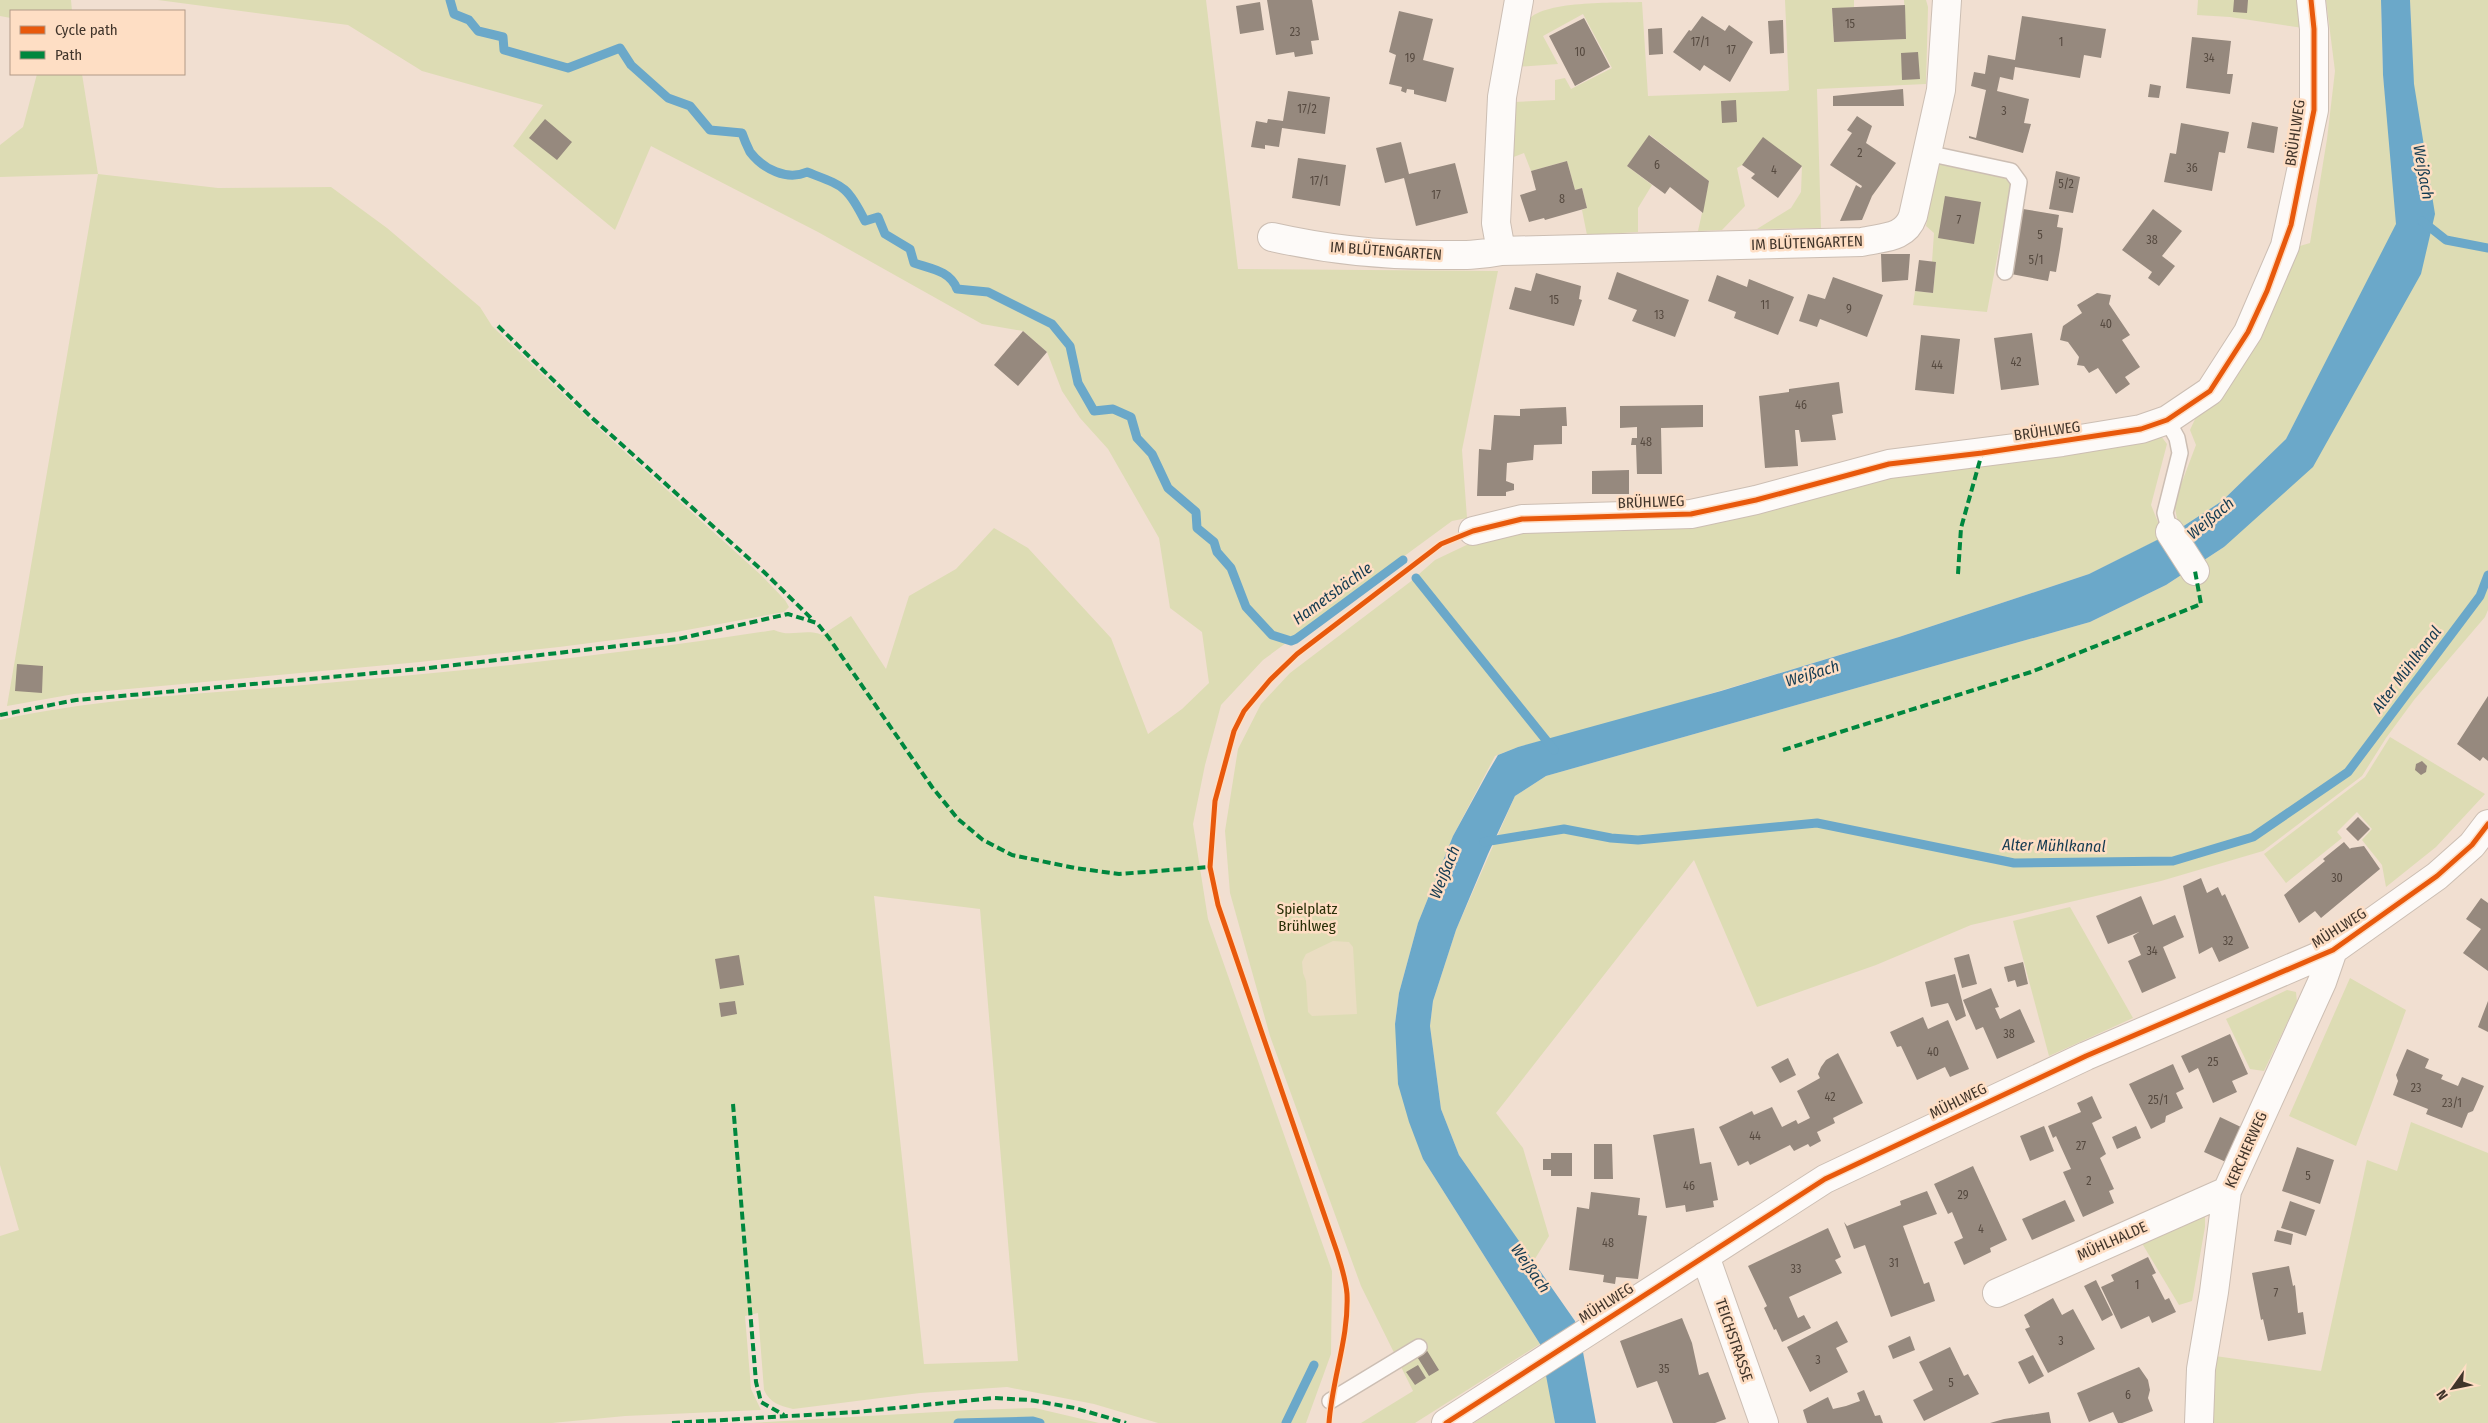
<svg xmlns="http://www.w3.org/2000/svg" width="2488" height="1423" font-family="'Fira Sans Condensed',sans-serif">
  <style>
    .green { fill: #dddcb4; fill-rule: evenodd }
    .sand { fill: #eaddc2 }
    .water { fill: #6ba8c9 }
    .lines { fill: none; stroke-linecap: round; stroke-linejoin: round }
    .stream { stroke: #6ba8c9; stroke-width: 9 }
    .building { fill: #96897e }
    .service-casing { stroke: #ccbeb3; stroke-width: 18 }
    .minor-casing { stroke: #ccbeb3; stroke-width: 30 }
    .service { stroke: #fdfaf8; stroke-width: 15 }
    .minor { stroke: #fdfaf8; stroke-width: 28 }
    .quiet { stroke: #00873e; stroke-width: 4; stroke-dasharray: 8 4; stroke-linecap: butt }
    .cycleway-casing { stroke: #fedec4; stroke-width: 8 }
    .cycleway { stroke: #e8590c; stroke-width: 5 }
    .labels { text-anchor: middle; stroke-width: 5; stroke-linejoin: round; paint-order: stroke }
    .number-label { font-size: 12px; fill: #564a40 }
    .street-label { font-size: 15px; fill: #41352b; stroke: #fedec4 }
    .park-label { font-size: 15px; fill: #292f07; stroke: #fedec4 }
    .water-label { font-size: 16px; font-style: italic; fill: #133a51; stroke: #fedec4 }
  </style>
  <rect width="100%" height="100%" fill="#f1dfd1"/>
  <!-- green -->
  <path class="green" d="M0,0H71L72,11H11V18L0,16Z
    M158,0H1206L1238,269L1498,271L1462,450L1467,518L1452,521L1263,660L1221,705L1205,765L1193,824L1208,919L1332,1271L1331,1354L1306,1423H1158L1094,1404L1007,1387L920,1393L793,1409C780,1406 770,1403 764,1390L758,1313L745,1316L751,1389L761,1410L625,1416L552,1423H0V1236L19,1230L0,1165V720C103,697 210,694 315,684C469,671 622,654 774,630C790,638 805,628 822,635L851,616L886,669L909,596L956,569L994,528L1028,548L1111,638L1148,734L1182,709L1209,683L1202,632L1170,608L1159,538L1108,449L1080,418L1062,391L1047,352L1023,331L982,324L818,232L651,146L615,230L513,146L543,105L422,71L348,25ZM874,896L980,909L1018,1361L924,1364Z
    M1785,0H1854V7L1832,9L1834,42L1906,39L1904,0H1926L1928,7L1926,84L1817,89L1821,228L1757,229L1791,208L1801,192L1802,166L1742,165L1737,168L1745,206L1722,230L1698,231L1709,181L1650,135L1627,166L1652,185L1638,208V232L1587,235L1582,210L1587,208L1582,188L1575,190L1567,161L1531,171L1524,153L1511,158L1513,102L1555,100V80L1565,78L1571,89L1612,68L1583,14L1543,36L1558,64L1516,67C1519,53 1521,36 1527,22C1539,0 1617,3 1642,2L1648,96L1786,91L1789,90Z
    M2198,0H2299L2303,28L2230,17L2197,15Z
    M2326,0H2381L2383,75L2399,224L2286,439L2222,501L2179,529L2174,503L2196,445L2190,430L2196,417L2223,381L2293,248L2310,243L2327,139L2335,71Z
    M2410,0H2488V610L2485,617L2414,700L2386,738L2362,776L2263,851L2161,881L1971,925L1876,965L1757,1007L1694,860L1496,1113L1523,1148L1549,1236L1533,1262L1459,1155L1441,1109L1430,1026L1433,1001L1456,930L1515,796L1546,776L2090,622L2166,585L2224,547L2421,274Z
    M37,74H82L98,174L218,188L331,187L387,228L480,307L492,326L594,424L762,576L785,600L789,607L784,612L676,632L559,647L420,662L74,694L7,706L98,174L0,177V145L23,127Z
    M1945,163L2012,178L1987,312L1913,305L1915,291L1933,293L1936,263L1932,262L1934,233L1926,226L1938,165Z
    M2158,432L2167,444L2151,505L2164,537L2089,574L1899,637L1620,721L1518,747L1495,756L1453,836L1418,923L1399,993L1395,1024L1423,1159L1540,1344L1415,1423H1361L1413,1391L1361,1286L1270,1036L1230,893L1225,831L1238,749L1261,704L1290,673L1410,582L1435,560L1477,540Z
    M2390,737L2485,794L2436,847L2386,887L2382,865L2362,840L2372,829L2357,812L2337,832L2342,838L2286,883L2264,854L2365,777Z
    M2070,907L2133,1018L2049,1056L2013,921Z
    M2350,978L2406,1010L2356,1146L2289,1116Z
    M2287,990L2296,992L2297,1002L2264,1071L2250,1069L2226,1019Z
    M2411,1122L2488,1153V1423H2210L2215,1356L2321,1371L2367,1160L2397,1171Z
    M2201,1210L2205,1216V1227L2192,1301L2179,1305L2137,1235Z
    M1547,1375L1555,1423H1474Z
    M1035,1408L1099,1423H751L971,1410Z"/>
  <!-- sand -->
  <path class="sand" d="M1333,941L1349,942L1353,947L1357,1014L1312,1016L1308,1012L1306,981L1303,973L1302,962L1306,954Z"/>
  <!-- water -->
  <path class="water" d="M2381,0H2410L2414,84L2435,214L2421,274L2313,467L2224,547L2166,585L2090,622L1546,776L1515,796L1488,854L1456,930L1433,1001L1430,1026L1441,1109L1459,1155L1575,1321L1583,1352L1596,1423H1555L1540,1344L1423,1159L1409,1122L1398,1084L1395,1024L1399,993L1418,923L1453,836L1488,772L1498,755L1518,747L1721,691L1899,637L2089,574L2179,529L2222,501L2286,439L2396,224L2383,75Z"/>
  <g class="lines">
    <!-- stream -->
    <path class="stream" d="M450,0L454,14L469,20L478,31L503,37L504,50L568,68L620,48L631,65L668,98L690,106L710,130L742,133C744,139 747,146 750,152C763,169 787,181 807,172C843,186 847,185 865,221L878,217L885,234L910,249L914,263C932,269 950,271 957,289L988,292L1052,324L1070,346L1078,383L1094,411L1113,409L1131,417L1137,438L1152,454L1168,488L1196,512L1197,528L1214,542L1217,552L1231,568L1246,607L1272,635L1291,641L1296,639L1403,560
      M2422,221L2446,240L2488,248
      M1416,578L1554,750
      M1484,842L1564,829L1611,838L1638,840L1817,823L2014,863L2173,861L2253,837L2348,772L2480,596L2488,575
      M958,1423L1033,1421L1040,1423
      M1286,1423L1314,1365"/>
  </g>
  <!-- building -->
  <path class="building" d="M1267,0H1312L1319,40L1311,41L1313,54L1295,57L1294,52L1276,55Z
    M2234,0H2248L2247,13L2233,12Z
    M1260,2L1264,30L1240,34L1236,6Z
    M1905,5L1906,39L1834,42L1832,8Z
    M1399,11L1433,19L1423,60L1454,68L1446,102L1414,94V90L1407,89L1406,93L1401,91L1402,87L1389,84L1396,55L1389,52Z
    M1702,16L1725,31L1729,25L1753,42L1730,82L1704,65L1700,71L1673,52L1689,30L1691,31Z
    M2022,16L2106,29L2101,58L2084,55L2080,78L2015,67L2013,80L2000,77L1997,91L2029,99L2024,123L2031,124L2023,153L1969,138V136L1976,138L1986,90L1971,86L1974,72L1985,74L1988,55L2015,60Z
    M1584,18L1610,67L1575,86L1549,36Z
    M1783,20L1784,53L1770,54L1768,21Z
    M1662,28L1663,54L1649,55L1648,29Z
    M2192,37L2231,41L2227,74H2233L2230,94L2186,88Z
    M1918,52L1920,79L1902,80L1901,53Z
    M2150,84L2161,86L2159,98L2148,97Z
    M1903,89L1904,106H1833V96Z
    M1288,91L1330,97L1325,134L1282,128L1279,147L1265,145V149L1251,147L1256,121L1267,123L1268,119L1283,121Z
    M1736,100L1737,122L1722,123L1721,101Z
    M1857,116L1872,126L1866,143L1896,163L1872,196L1862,220L1840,221L1856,185L1861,188L1862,186L1830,165L1852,133L1847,130Z
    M545,119L572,142L557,160L529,138Z
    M2252,122L2278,127L2274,153L2247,148Z
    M2181,123L2229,132L2225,153L2219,152L2212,191L2164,182L2170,153L2176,154Z
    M1649,135L1709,181L1703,213L1670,187L1665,194L1627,166Z
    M1763,137L1802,166L1778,198L1751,178L1755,174L1742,165Z
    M1401,142L1409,174L1455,163L1468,213L1416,226L1404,178L1385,183L1376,148Z
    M1298,158L1346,165L1340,206L1292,198Z
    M1567,161L1575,190L1582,188L1587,208L1545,220L1544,218L1529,222L1520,195L1536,190L1531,171Z
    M2056,171L2080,177L2073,213L2049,209Z
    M1945,196L1981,202L1974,244L1938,238Z
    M2023,209L2059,215L2057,227L2063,228L2060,249L2056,272L2050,271L2048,281L2011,274Z
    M2153,209L2182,231L2162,256L2175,266L2159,286L2148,278L2152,272L2122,250Z
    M1881,254H1910L1908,280L1882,282Z
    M1919,260L1936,262L1933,293L1915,291Z
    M1617,272L1689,300L1675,337L1632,321L1637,310L1608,299Z
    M1536,273L1581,286L1579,299L1582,300L1574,326L1509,309L1515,287L1531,291Z
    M1717,275L1747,287L1749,279L1794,297L1778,335L1734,318L1736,312L1708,301Z
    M1833,277L1883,295L1867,337L1820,319L1817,327L1799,321L1808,294L1825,299Z
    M2097,293L2111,295L2109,304L2130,335L2122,340L2140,367L2125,377L2130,384L2116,394L2098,368L2089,373L2084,366L2077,365L2079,357L2068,342L2060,340L2063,326L2082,313L2077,305Z
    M1023,331L1047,352L1018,386L994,365Z
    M2032,333L2039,385L2001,390L1994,338Z
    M1921,335L1960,339L1954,394L1915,390Z
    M1839,382L1843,413L1832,415L1836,440L1801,442L1799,430H1795L1798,466L1765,468L1759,396L1789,392V389Z
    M1703,405V427L1661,428L1662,474H1637L1636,445H1631L1632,438H1637V427L1620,428V406Z
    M1566,407L1567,426H1562V444L1534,445L1533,460L1507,463L1506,481L1514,484V490L1506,492V496H1477L1479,449L1491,450L1494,415L1520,416V409Z
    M1629,470V494H1592V471Z
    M17,664L43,666L42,693L15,691Z
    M2488,696V761L2483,757L2480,761L2457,744Z
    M2422,761L2427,766L2426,772L2421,775L2415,770L2416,764Z
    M2358,817L2370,829L2358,841L2346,829Z
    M2344,842L2350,849L2345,853L2351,848L2364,846L2380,869L2321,918L2315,911L2299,923L2284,895L2325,861L2323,859Z
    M2201,878L2207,893L2218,887L2222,896L2225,894L2249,948L2219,962L2212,947L2199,954L2183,886Z
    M2141,896L2153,925L2175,915L2184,937L2163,947L2176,978L2142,993L2128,961L2141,955L2133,936L2139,932L2108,944L2096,916Z
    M2481,898L2488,903V971L2463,953L2481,929L2466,919Z
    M1969,954L1977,984L1962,988L1954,958Z
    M739,955L744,985L720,989L715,959Z
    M2023,962L2028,984L2017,987L2015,980L2008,982L2004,967Z
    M1955,974L1966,1016L1956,1021L1948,1003L1931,1007L1925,982Z
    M1991,988L1999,1007L1995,1008L2000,1019L2020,1009L2035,1042L1997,1059L1983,1027L1976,1030L1963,1000Z
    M735,1001L737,1014L721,1017L719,1003Z
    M2488,1001V1032L2478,1027Z
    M1923,1017L1928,1029L1948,1020L1969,1069L1950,1077L1945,1067L1917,1080L1901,1046L1897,1047L1890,1032Z
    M2230,1034L2248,1074L2232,1081L2237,1092L2213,1103L2198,1068L2189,1073L2181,1056Z
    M2407,1049L2429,1059L2425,1068L2443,1075L2441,1079L2458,1086L2462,1077L2484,1086L2473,1111L2468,1113L2462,1128L2426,1114L2428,1109L2393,1095L2398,1081L2396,1075Z
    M1838,1053L1863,1103L1833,1118L1835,1123L1817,1132L1821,1141L1810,1147L1808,1144L1794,1151L1790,1145L1750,1165L1748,1161L1738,1166L1719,1127L1752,1111L1754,1115L1772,1107L1782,1127L1796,1120L1798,1124L1810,1118L1797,1091L1820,1078L1818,1074L1821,1067L1826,1060Z
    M1788,1058L1796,1075L1780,1083L1771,1067Z
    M2173,1064L2184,1089L2176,1093L2183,1108L2166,1116L2165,1122L2151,1129L2129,1084Z
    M2092,1096L2102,1118L2092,1123L2106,1154L2100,1158L2114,1189L2109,1191L2114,1203L2083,1217L2063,1172L2071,1169L2056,1136L2053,1138L2048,1126L2081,1112L2077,1103Z
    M2220,1117L2243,1128L2228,1163L2204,1152Z
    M2044,1126L2054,1151L2030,1161L2020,1136Z
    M2136,1126L2141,1138L2117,1149L2112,1137Z
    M1694,1128L1700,1164L1711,1162L1718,1200L1713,1201L1714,1207L1686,1212L1685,1205L1666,1208L1653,1135Z
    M1594,1144H1612L1613,1179H1594Z
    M2297,1147L2334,1160L2320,1204L2282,1191Z
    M1551,1153H1572V1176H1551V1170H1543V1159H1551Z
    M1973,1166L2007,1240L1990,1248L1991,1252L1964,1265L1954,1242L1963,1238L1952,1212L1948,1214L1934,1184Z
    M1927,1191L1937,1214L1903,1226L1924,1284L1929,1282L1935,1301L1891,1317L1865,1245L1854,1249L1844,1222L1847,1226L1857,1222L1901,1205L1900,1201Z
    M1591,1192L1640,1198L1638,1215L1647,1216L1638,1279L1616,1277L1615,1284L1603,1282L1604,1275L1569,1270L1577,1207L1589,1209Z
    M2065,1200L2075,1221L2032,1240L2022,1219Z
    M2290,1201L2315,1210L2306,1236L2281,1228Z
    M1828,1228L1841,1257L1835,1260L1842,1273L1789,1297L1798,1318L1804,1315L1811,1328L1782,1342L1776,1329L1774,1330L1764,1308L1767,1306L1748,1266Z
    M2277,1230L2293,1234L2291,1245L2274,1241Z
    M2148,1257L2156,1273L2152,1275L2165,1300L2169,1298L2176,1312L2152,1323L2149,1316L2121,1329L2101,1287L2114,1281L2111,1275Z
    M2289,1266L2293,1286L2295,1285L2298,1313L2303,1312L2306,1334L2268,1341L2263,1319L2261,1320L2252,1273Z
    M2096,1280L2113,1315L2102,1321L2084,1286Z
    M2053,1298L2062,1315L2073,1309L2095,1349L2048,1373L2025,1329L2030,1327L2024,1315Z
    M1682,1318L1692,1343L1699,1375L1708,1372L1726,1419L1715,1423H1673L1657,1381L1637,1388L1620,1341Z
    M1837,1321L1848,1342L1836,1348L1848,1372L1810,1392L1787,1347Z
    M1910,1336L1915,1350L1893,1359L1888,1346Z
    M1950,1347L1964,1376L1968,1374L1979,1394L1924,1421L1913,1400L1933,1390L1919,1362Z
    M1426,1349L1439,1370L1429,1376L1416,1355Z
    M2033,1355L2044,1376L2029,1384L2018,1362Z
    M1418,1365L1426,1378L1415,1385L1406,1372Z
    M2139,1367L2148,1380L2150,1390L2148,1398L2153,1411L2122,1423H2118L2113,1412L2089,1422L2077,1393Z
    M1864,1390L1875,1416L1880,1415L1883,1423H1807L1803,1410L1828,1397L1833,1409L1846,1406L1860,1401L1857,1393Z
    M2049,1412L2051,1423H1990L2004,1419Z"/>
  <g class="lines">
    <!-- service casing -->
    <g class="service-casing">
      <path id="service" d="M1927,153L2011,171L2019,182L2005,272
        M2167,420L2177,438L2180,453L2165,513L2170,532
        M1330,1401L1419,1347"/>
    </g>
    <!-- minor casing -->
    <g class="minor-casing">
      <path id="minor" d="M1519,0L1502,97L1496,223L1501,251L1862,242C1883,237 1905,239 1913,216L1941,90L1947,0
        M1272,237C1325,249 1377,255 1432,255C1455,255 1477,256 1501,251
        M1473,531L1522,519L1691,514L1756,500L1889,464L2062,442L2141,429L2167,420L2210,391L2248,332L2285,246L2314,110V29L2311,0
        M2170,532L2195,571
        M1705,1256L1764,1423
        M1997,1293L2227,1191
        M1446,1423L1825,1179L2086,1056L2333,950L2437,876L2472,845L2488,824
        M2199,1423L2201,1369L2214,1292L2227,1191L2322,982L2333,950"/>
    </g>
    <!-- service -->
    <use href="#service" class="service"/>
    <!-- minor -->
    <use href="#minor" class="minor"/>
    <!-- quiet -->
    <path class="quiet" d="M498,326L591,417L764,572L813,620
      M1958,574L1961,528L1982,453
      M0,715L76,700L420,669L678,639L788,614L817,623L829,638L932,787L958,819L983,840L1012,855L1075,868L1119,874L1210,867
      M1783,750L2031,672L2201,604L2195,571
      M733,1104L756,1382L761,1402L784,1415
      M672,1423L857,1412L993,1398L1030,1400L1075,1408L1126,1423"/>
    <!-- cycleway casing -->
    <g class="cycleway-casing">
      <path id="cycleway" d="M1329,1423C1332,1379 1349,1338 1347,1294C1346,1280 1341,1265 1337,1252L1218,905L1210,867L1215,801L1234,731L1244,711L1270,680L1297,654L1441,544L1473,531L1522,519L1691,514L1756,500L1889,464L1982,453L2141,429L2167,420L2210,391L2248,332L2267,291L2291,225L2314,110V29L2311,0
        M1446,1423L1825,1179L2086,1056L2333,950L2437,876L2472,845L2488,824"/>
    </g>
    <!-- cycleway -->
    <use href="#cycleway" class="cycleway"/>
  </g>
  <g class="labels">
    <!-- number labels -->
    <g class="number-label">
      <text x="1850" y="28">15</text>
      <text x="1295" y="36">23</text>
      <text x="1700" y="46">17/1</text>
      <text x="2061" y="46">1</text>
      <text x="1731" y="54">17</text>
      <text x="1580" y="56">10</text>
      <text x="1410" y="62">19</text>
      <text x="2209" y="62">34</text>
      <text x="1307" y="113">17/2</text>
      <text x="2004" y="115">3</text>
      <text x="1860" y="157">2</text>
      <text x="1657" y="169">6</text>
      <text x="2192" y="172">36</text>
      <text x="1774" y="174">4</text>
      <text x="1319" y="185">17/1</text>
      <text x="2066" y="188">5/2</text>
      <text x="1436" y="199">17</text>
      <text x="1562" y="203">8</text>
      <text x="1959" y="224">7</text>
      <text x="2040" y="239">5</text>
      <text x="2152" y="244">38</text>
      <text x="2036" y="264">5/1</text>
      <text x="1554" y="304">15</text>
      <text x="1765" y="309">11</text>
      <text x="1849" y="313">9</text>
      <text x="1659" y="319">13</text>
      <text x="2106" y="328">40</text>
      <text x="2016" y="366">42</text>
      <text x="1937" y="369">44</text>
      <text x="1801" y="409">46</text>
      <text x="1646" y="446">48</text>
      <text x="2337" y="882">30</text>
      <text x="2228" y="945">32</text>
      <text x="2152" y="955">34</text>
      <text x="2009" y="1038">38</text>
      <text x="1933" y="1056">40</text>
      <text x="2213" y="1066">25</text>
      <text x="2416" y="1092">23</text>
      <text x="1830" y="1101">42</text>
      <text x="2158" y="1104">25/1</text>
      <text x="2452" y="1107">23/1</text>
      <text x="1755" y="1140">44</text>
      <text x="2081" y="1150">27</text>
      <text x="2308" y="1180">5</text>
      <text x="2089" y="1185">2</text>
      <text x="1689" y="1190">46</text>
      <text x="1963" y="1199">29</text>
      <text x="1981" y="1233">4</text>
      <text x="1608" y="1247">48</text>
      <text x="1894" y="1267">31</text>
      <text x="1796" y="1273">33</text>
      <text x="2137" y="1289">1</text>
      <text x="2276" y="1297">7</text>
      <text x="2061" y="1345">3</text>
      <text x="1818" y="1364">3</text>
      <text x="1664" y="1373">35</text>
      <text x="1951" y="1387">5</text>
      <text x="2128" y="1399">6</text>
    </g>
    <!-- street labels -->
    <g class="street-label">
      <text transform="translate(2295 133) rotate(-82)" y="5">BRÜHLWEG</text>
      <text transform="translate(1807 243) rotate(-2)" y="5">IM BLÜTENGARTEN</text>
      <text transform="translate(1386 251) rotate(4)" y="5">IM BLÜTENGARTEN</text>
      <text transform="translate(2047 431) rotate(-8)" y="5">BRÜHLWEG</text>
      <text transform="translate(1651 502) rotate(-2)" y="5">BRÜHLWEG</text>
      <text transform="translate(2339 928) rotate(-32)" y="5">MÜHLWEG</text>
      <text transform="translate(1958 1101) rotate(-26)" y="5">MÜHLWEG</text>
      <text transform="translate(2246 1150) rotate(-66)" y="5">KERCHERWEG</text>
      <text transform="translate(2112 1241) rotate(-24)" y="5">MÜHLHALDE</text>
      <text transform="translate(1606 1303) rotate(-32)" y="5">MÜHLWEG</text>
      <text transform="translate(1734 1340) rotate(71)" y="5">TEICHSTRASSE</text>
    </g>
    <!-- park labels -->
    <g class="park-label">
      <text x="1307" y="914">Spielplatz<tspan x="1307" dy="17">Brühlweg</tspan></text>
    </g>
    <!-- water labels -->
    <g class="water-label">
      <text transform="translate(2424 172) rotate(80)" y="6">Weißach</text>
      <text transform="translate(2210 518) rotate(-40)" y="6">Weißach</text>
      <text transform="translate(1332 593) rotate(-36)" y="6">Hametsbächle</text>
      <text transform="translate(2406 669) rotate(-53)" y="6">Alter Mühlkanal</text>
      <text transform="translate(1812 673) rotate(-17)" y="6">Weißach</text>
      <text transform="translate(2054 845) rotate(1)" y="6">Alter Mühlkanal</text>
      <text transform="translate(1444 872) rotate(-68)" y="6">Weißach</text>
      <text transform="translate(1531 1268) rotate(55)" y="6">Weißach</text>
    </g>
  </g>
  <!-- legend -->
  <rect x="10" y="10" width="175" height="65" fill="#fedec4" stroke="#b29a87"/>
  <rect x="20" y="26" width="25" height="8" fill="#e8590c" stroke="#b29a87"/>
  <text x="55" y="35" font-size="15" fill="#41352b">Cycle path</text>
  <rect x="20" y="51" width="25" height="8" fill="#00873e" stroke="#b29a87"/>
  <text x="55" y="60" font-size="15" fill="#41352b">Path</text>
  <!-- north arrow -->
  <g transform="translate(2453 1388) rotate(237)" stroke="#fedec4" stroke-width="4" paint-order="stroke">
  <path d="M0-4L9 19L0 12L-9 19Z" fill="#41352b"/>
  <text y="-8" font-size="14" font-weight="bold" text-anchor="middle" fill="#41352b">N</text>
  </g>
</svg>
